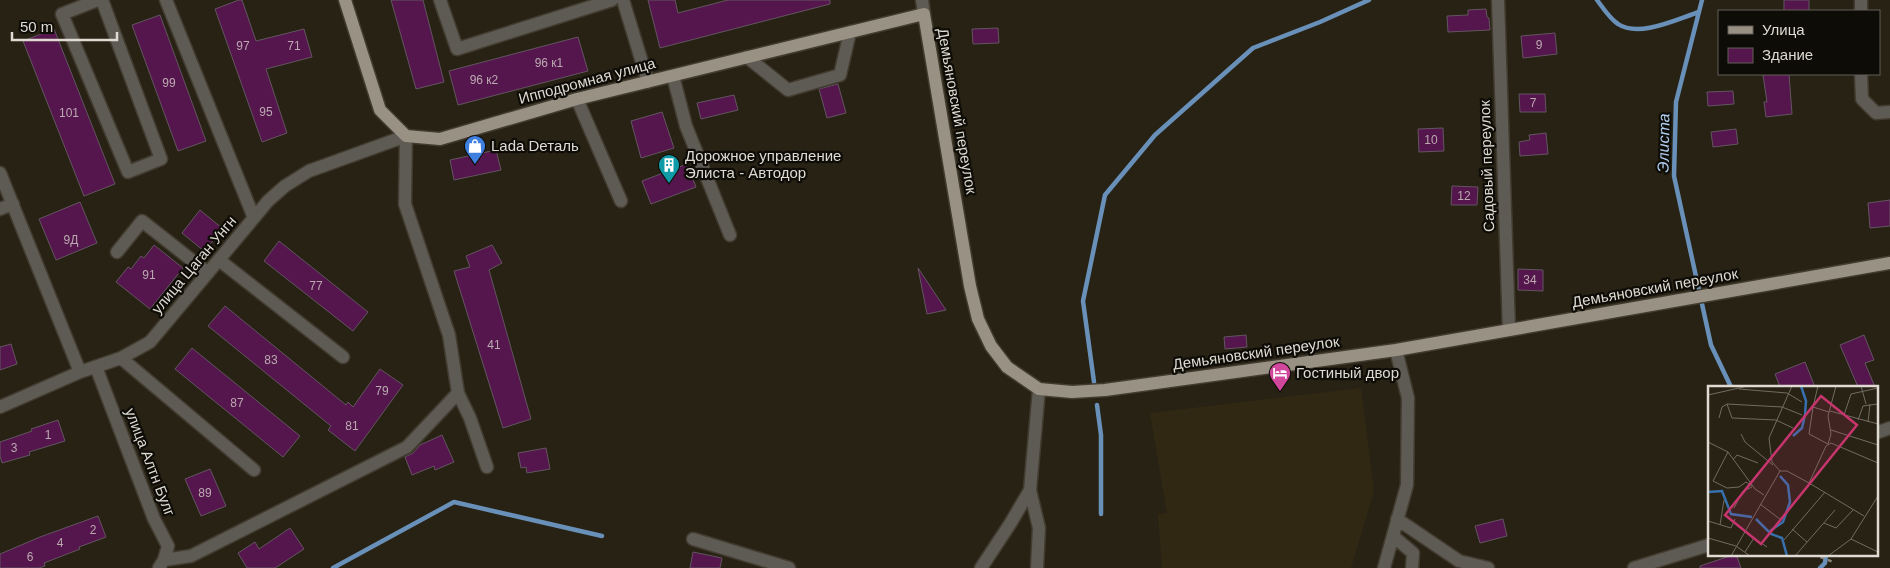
<svg xmlns="http://www.w3.org/2000/svg" width="1890" height="568" font-family="Arial,sans-serif">
  <style>
    .built { fill: #312814 }
    .lines { fill: none; stroke-linecap: round; stroke-linejoin: round }
    .stream { stroke: #6990b8; stroke-width: 4.5 }
    .building { fill: #54164c; stroke: #635560 }
    .minor-casing { stroke: #423c30; stroke-width: 15 }
    .major-casing { stroke: #423c30; stroke-width: 15 }
    .path { stroke: #8b867b; stroke-width: 2.5; stroke-dasharray: 4 4; stroke-linecap: butt }
    .minor { stroke: #5e5a54; stroke-width: 12 }
    .major { stroke: #999184; stroke-width: 12 }
    .labels { text-anchor: middle; stroke-width: 4.5; stroke-linejoin: round; paint-order: stroke }
    .number-label { font-size: 12px; fill: #bcaab1 }
    .street-label { font-size: 15px; fill: #dfdbd3; stroke: #0e0c06 }
    .poi-label { font-size: 15px; fill: #dfdbd3; stroke: #0e0c06; text-anchor: start }
    .water-label { font-size: 16px; font-style: italic; fill: #b1cff1; stroke: #0e0c06 }
    .inset-river { fill: none; stroke: #3670ad; stroke-width: 2.5 }
    .inset-road { fill: none; stroke: #716c61; stroke-width: 1 }
    .view { fill: #c6356d; fill-opacity: 0.15; stroke: #c6356d; stroke-width: 2.5 }
    .inset-edge { fill: none; stroke: #dfdbd3; stroke-width: 2.5 }
  </style>
  <rect width="100%" height="100%" fill="#282215"/>
  <!-- built -->
  <path class="built" d="M1361,388L1374,491L1351,568H1162L1158,514L1167,513L1150,413Z"/>
  <g class="lines">
    <!-- stream -->
    <path class="stream" d="M1597,0C1603,8 1610,19 1618,24C1639,38 1677,19 1699,12
      M1702,0L1676,102L1674,176L1711,345L1731,387
      M1094,382L1083,301L1105,195L1155,135L1253,48L1320,22L1369,0
      M1097,405L1101,435V514
      M333,568L454,502L602,536
      M1820,568L1825,563L1826,554"/>
  </g>
  <!-- building -->
  <path class="building" d="M239,0H242L256,41L304,29L312,57L266,69L287,133L262,142L215,9Z
    M391,0H423L444,82L416,89Z
    M648,0H675L678,13L728,0H830V4L660,48Z
    M1784,0H1809V11H1784Z
    M1486,9L1487,17L1489,18L1490,30L1448,32L1447,16L1468,15V10Z
    M160,15L206,141L178,151L132,25Z
    M998,28L999,43L973,44L972,29Z
    M54,29L115,184L84,196L23,41Z
    M1555,33L1557,54L1523,58L1521,36Z
    M578,37L588,71L458,105L449,71Z
    M1773,74H1789L1792,114L1766,117L1764,102H1767L1763,75Z
    M838,84L846,113L827,118L819,89Z
    M1733,91L1734,104L1708,106L1707,92Z
    M1519,94H1545L1546,112H1520Z
    M734,95L738,110L701,119L697,103Z
    M662,112L674,148L641,158L631,121Z
    M1443,128L1444,151L1419,152L1418,129Z
    M1736,129L1738,144L1713,147L1711,132Z
    M1546,133L1548,154L1520,156L1519,142L1530,140L1529,135Z
    M496,150L501,170L454,180L450,160Z
    M687,164L696,187L651,204L642,181Z
    M1452,186L1478,187L1477,205H1451Z
    M1890,200V226L1870,228L1868,203Z
    M80,202L97,243L56,260L39,219Z
    M200,210L223,229L204,251L182,233Z
    M279,241L368,312L353,331L264,261Z
    M154,245L183,268L150,309L116,282L128,267L131,269L141,256L144,258Z
    M492,245L502,263L489,270L531,419L503,428L454,271L470,267L466,256Z
    M918,268L946,310L927,314Z
    M1518,269L1543,270V291L1518,290Z
    M225,306L346,405L348,402L353,407L380,369L403,385L355,451L328,430L331,426L208,326Z
    M1246,335L1247,347L1225,349L1224,337Z
    M1864,335L1874,360L1865,363L1875,387H1858L1840,345Z
    M11,344L17,364L0,370V347Z
    M192,348L300,436L283,457L175,369Z
    M1805,362L1815,387H1780L1775,374Z
    M58,420L65,441L29,452L30,455L2,463L0,456V442L32,431L31,429Z
    M442,435L454,462L435,470L434,466L412,475L405,457L413,453L420,445Z
    M546,448L550,469L527,473L526,467L521,468L518,453Z
    M210,469L226,506L201,516L185,479Z
    M98,516L106,537L79,547L80,549L44,563L45,566L39,568H0V554L40,537Z
    M1503,519L1507,536L1480,543L1475,526Z
    M290,528L304,549L275,568H247L238,553L255,542L259,549Z
    M693,552L722,558L720,568H690Z
    M1736,554L1741,568H1700V566Z"/>
  <g class="lines">
    <!-- minor casing -->
    <g class="minor-casing">
      <path id="minor" d="M98,0L62,14L128,172L161,159L102,0
        M166,0L254,218
        M440,0L457,49L612,0
        M623,0L648,82
        M922,0L924,14
        M1498,0L1509,330
        M1861,11V0
        M747,57L788,90L840,75L850,32
        M1861,74L1862,99L1876,113L1890,112
        M673,76L686,126L730,235
        M577,99L621,201
        M0,173L80,372
        M0,209L13,204
        M117,252L142,221L208,273
        M219,260L343,357
        M121,358L254,470
        M96,367L154,519L168,546L164,560L159,568
        M458,393L470,418L487,467
        M0,407L80,372L121,358L150,342L268,201L285,186L309,171L406,136L405,204L449,335L458,393L407,447L191,556L164,560
        M1876,433L1890,428
        M1030,490L1039,528L1037,568
        M1397,519L1459,561L1488,568
        M1393,536L1413,553L1412,568
        M693,539L789,568
        M981,568L1010,524L1030,490L1039,389
        M1384,568L1407,485L1408,398L1396,350
        M1634,568L1709,545"/>
    </g>
    <!-- major casing -->
    <g class="major-casing">
      <path id="major" d="M345,0L380,110L406,136L440,139L577,99L924,14L970,286L978,319L991,346L1007,367L1039,389L1072,392L1105,390L1396,350L1890,263"/>
    </g>
    <!-- path -->
    <path class="path" d="M1813,554L1833,562"/>
    <!-- minor -->
    <use href="#minor" class="minor"/>
    <!-- major -->
    <use href="#major" class="major"/>
  </g>
  <!-- icons -->
  <defs>
    <g id="shop-pin" transform="scale(1.125)"><path d="M0 17L-7.5 6A9.5 9.5 0 1 1 7.5 6Z" fill="#3f7fe0" stroke="#0e0c06"/><path d="M-5-2.5h2.3a2.7 3.5 0 0 1 5.4 0H5L5.5 6h-11ZM-1.5-2.5h3a1.5 2.3 0 0 0-3 0Z" fill="#fff"/></g>
    <g id="building-pin" transform="scale(1.125)"><path d="M0 17L-7.5 6A9.5 9.5 0 1 1 7.5 6Z" fill="#0f9aa8" stroke="#0e0c06"/><path d="M-4-6H4V6H1V3H-1V6H-4ZM-2.5-4.3h1.7v1.8h-1.7ZM.8-4.3h1.7v1.8H.8ZM-2.5-1h1.7V.8h-1.7ZM.8-1h1.7V.8H.8Z" fill="#fff"/></g>
    <g id="hotel-pin" transform="scale(1.125)"><path d="M0 17L-7.5 6A9.5 9.5 0 1 1 7.5 6Z" fill="#d1479c" stroke="#0e0c06"/><path d="M-6-4.5h1.5V1H6V5H4.5V3h-9V5H-6ZM-4 0a1.8 1.8 0 1 1 3.6 0ZM.5 0V-2.5h3Q6-2.5 6 0Z" fill="#fff"/></g>
  </defs>
  <g fill-rule="evenodd">
    <use href="#shop-pin" x="475" y="146"/>
    <use href="#building-pin" x="669" y="165"/>
    <use href="#hotel-pin" x="1280" y="373"/>
  </g>
  <g class="labels">
    <!-- number labels -->
    <g class="number-label">
      <text x="1539" y="49">9</text>
      <text x="243" y="50">97</text>
      <text x="294" y="50">71</text>
      <text x="549" y="67">96 к1</text>
      <text x="484" y="84">96 к2</text>
      <text x="169" y="87">99</text>
      <text x="1533" y="107">7</text>
      <text x="266" y="116">95</text>
      <text x="69" y="117">101</text>
      <text x="1431" y="144">10</text>
      <text x="1464" y="200">12</text>
      <text x="71" y="244">9Д</text>
      <text x="149" y="279">91</text>
      <text x="1530" y="284">34</text>
      <text x="316" y="290">77</text>
      <text x="494" y="349">41</text>
      <text x="271" y="364">83</text>
      <text x="382" y="395">79</text>
      <text x="237" y="407">87</text>
      <text x="352" y="430">81</text>
      <text x="48" y="439">1</text>
      <text x="14" y="452">3</text>
      <text x="205" y="497">89</text>
      <text x="93" y="534">2</text>
      <text x="60" y="547">4</text>
      <text x="30" y="561">6</text>
    </g>
    <!-- street labels -->
    <g class="street-label">
      <text transform="translate(587 81) rotate(-15)" y="5">Ипподромная улица</text>
      <text transform="translate(957 111) rotate(80)" y="5">Демьяновский переулок</text>
      <text transform="translate(1487 166) rotate(-92)" y="5">Садовый переулок</text>
      <text transform="translate(194 265) rotate(-50)" y="5">улица Цаган Унгн</text>
      <text transform="translate(1655 288) rotate(-10)" y="5">Демьяновский переулок</text>
      <text transform="translate(1256 353) rotate(-8)" y="5">Демьяновский переулок</text>
      <text transform="translate(150 462) rotate(69)" y="5">улица Алтн Булг</text>
    </g>
    <!-- poi labels -->
    <g class="poi-label">
      <text x="491" y="151">Lada Dеталь</text>
      <text x="685" y="161">Дорожное управление<tspan x="685" dy="17">Элиста - Автодор</tspan></text>
      <text x="1296" y="378">Гостиный двор</text>
    </g>
    <!-- water labels -->
    <g class="water-label">
      <text transform="translate(1663 143) rotate(-89)" y="6">Элиста</text>
    </g>
  </g>
  <!-- overview -->
  <g transform="translate(1708 386)">
    <rect width="170" height="170" fill="#282215"/>
    <path class="inset-river" d="M85,50L94,42L97,29L98,15L93,0M0,106L14,105L23,128L44,131M48,133L63,148L74,152L79,170M62,145L75,136L82,116L80,99L72,90"/>
    <path class="inset-road" d="M110,0L105,21L121,26M153,0L158,18M31,3L79,7L94,16M0,9L40,0M19,18L74,21L94,29M105,21L101,48L120,58L123,48L120,30L128,0M122,25L170,38M136,29L143,8L170,2M11,32L14,21L19,18L24,32L68,34L85,42M150,34L155,20L170,18M160,36L162,18M123,44L170,59M33,48L37,56L65,79M0,56L20,66L47,103L56,109M20,66L5,95L19,102L31,101L38,96L44,100M25,74L29,69L50,77M72,85L64,76L61,52L84,0M101,97L156,130M52,118L73,134M26,122L35,105L44,101M0,135L23,142L27,133M116,137L128,142L145,124M12,139L16,114M84,143L99,156M0,152L28,160L42,170M143,153L170,166M76,154L117,106M37,166L46,152L59,161M23,170L72,85H79L101,97L118,60L123,57L170,77M87,170L127,124M120,170L143,153L170,110"/>
    <path class="view" d="M113,10L149,39L53,158L17,129Z"/>
    <rect width="170" height="170" class="inset-edge"/>
  </g>
  <!-- legend -->
  <rect x="1718" y="10" width="162" height="65" fill="#0e0c06" stroke="#625f58"/>
  <rect x="1728" y="26" width="25" height="8" fill="#999184" stroke="#625f58"/>
  <text x="1762" y="35" font-size="15" fill="#dfdbd3">Улица</text>
  <rect x="1728" y="48" width="25" height="15" fill="#54164c" stroke="#625f58"/>
  <text x="1762" y="60" font-size="15" fill="#dfdbd3">Здание</text>
  <!-- scale -->
  <path d="M12 32v8h105v-8" fill="none" stroke="#dfdbd3" stroke-width="2.5"/>
  <text x="20" y="32" font-size="15" fill="#dfdbd3" stroke="#0e0c06" stroke-width="4" paint-order="stroke">50 m</text>
</svg>
